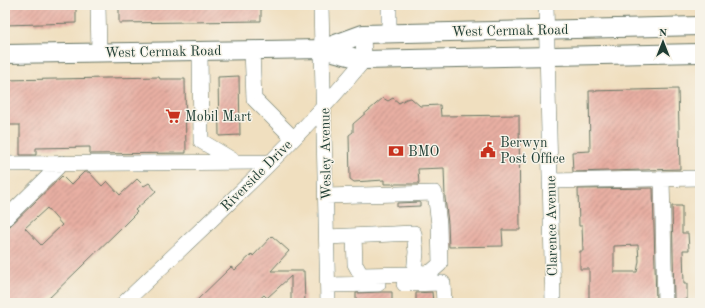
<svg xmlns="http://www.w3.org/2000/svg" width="705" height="308" font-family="'Old Standard TT',serif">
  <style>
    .building { fill: url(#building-hatch); fill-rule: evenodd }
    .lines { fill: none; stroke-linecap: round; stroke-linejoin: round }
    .minor-casing { stroke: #687665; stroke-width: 16 }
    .major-casing { stroke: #687665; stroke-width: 20 }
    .minor { stroke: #fff; stroke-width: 15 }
    .major { stroke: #fff; stroke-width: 18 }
    .labels { text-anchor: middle; stroke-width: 3; stroke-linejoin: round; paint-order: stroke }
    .street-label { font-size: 14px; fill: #1f3d34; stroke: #f7f3e8 }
    .poi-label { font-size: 14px; fill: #1f3d34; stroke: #f7f3e8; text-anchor: start }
  </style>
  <defs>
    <pattern id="building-hatch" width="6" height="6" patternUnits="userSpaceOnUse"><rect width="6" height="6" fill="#e8afa3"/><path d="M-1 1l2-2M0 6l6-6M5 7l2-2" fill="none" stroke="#bb9086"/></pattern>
  </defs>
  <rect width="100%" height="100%" fill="#f7f3e8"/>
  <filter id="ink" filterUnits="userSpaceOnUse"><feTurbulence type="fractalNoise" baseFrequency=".025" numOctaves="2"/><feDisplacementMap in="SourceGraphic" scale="8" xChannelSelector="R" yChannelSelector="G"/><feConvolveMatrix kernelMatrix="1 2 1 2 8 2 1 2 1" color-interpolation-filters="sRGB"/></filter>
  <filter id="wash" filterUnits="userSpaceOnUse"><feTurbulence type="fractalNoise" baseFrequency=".012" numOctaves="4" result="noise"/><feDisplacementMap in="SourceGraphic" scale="16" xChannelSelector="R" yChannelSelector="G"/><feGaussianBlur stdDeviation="0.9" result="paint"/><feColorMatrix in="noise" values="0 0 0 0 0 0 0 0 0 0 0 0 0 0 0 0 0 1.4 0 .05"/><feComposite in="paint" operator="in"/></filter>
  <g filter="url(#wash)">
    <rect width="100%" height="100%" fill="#f0dfbf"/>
    <g id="blocks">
      <!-- building -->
      <path class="building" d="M5,5H76V23L5,25Z
        M119,5H261V21L119,23Z
        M239,76L240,135L219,136L218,77Z
        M159,77L160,79H185L186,153L90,154V147L36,148V155H20V125H5V80Z
        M678,89L680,169L573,172L572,152L590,151L589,91Z
        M383,98L388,101L393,98L399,103L406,99L411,98L420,106L440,105L441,116L519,115L520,230H502L503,246L449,247L448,223L445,198L444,168L418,169L419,184H384V180L354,182L350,179L349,135L353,132V124Z
        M84,172H89L102,186L107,181L120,195L137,179L144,186L149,183L156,191L135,210L137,212L120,229L44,303H11L5,297V230L11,225L62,176L71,185ZM47,208L62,225L41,245L25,228Z
        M653,188L656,303H589V269H580V251H583L582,226H579L578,189ZM638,245L639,261L637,272H614V246Z
        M420,202V206L397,207V203Z
        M672,206H682V233H688L689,250H683L684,284H687V300H674Z
        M272,236L289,251L271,271H304L305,303H291V276L267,298L264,295L255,303H194L231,267L235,270L252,254L253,256Z
        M382,292H392V303H356V293Z
        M432,292L433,303H416V293Z"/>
    </g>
  </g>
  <g filter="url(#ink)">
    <use href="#blocks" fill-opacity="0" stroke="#687665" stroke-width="1"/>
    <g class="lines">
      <!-- minor casing -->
      <g class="minor-casing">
        <path id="minor" d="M98,5L99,52
          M321,5L328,303
          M389,5V34
          M546,5L553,303
          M252,50L254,99L293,138
          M200,51L201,141L236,162
          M5,164L270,162
          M662,179L665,303
          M550,181L700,178
          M326,196L435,193L439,224L440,264L431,272L414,274V284
          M5,219L62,163
          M327,237L414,233L416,252L414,274L361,275L355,264L354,236
          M404,284L443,283L444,303
          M328,285L378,284
          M124,303C206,224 292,148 364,60L363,34"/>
      </g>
      <!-- major casing -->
      <g class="major-casing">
        <path id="major" d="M322,49L363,34L700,26
          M5,54L322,49L364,60L700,53"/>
      </g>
      <!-- minor -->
      <use href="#minor" class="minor"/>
      <!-- major -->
      <use href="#major" class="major"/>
    </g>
  </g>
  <!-- icons -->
  <defs>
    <g id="supermarket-bare" transform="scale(1.2)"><path d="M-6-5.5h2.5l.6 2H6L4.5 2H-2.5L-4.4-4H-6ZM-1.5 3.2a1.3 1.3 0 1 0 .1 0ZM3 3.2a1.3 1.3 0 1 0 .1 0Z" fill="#c8321e" stroke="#f7f3e8" stroke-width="2.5" paint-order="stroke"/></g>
    <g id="civic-bare" transform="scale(1.2)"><path d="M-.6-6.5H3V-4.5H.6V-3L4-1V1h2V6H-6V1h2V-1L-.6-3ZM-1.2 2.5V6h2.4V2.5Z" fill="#c8321e" stroke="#f7f3e8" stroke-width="2.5" paint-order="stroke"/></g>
    <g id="bank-bare" transform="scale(1.2)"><path d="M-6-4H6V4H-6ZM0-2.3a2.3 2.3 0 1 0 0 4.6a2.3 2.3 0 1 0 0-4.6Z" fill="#c8321e" stroke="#f7f3e8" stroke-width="2.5" paint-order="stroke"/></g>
  </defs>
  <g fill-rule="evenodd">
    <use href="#supermarket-bare" x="173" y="116"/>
    <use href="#civic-bare" x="488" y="150"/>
    <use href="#bank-bare" x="396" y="151"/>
  </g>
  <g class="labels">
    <!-- street labels -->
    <g class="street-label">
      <text transform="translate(510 30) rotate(-1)" y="5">West Cermak Road</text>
      <text transform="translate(163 51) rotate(-1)" y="5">West Cermak Road</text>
      <text transform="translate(325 154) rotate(-91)" y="5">Wesley Avenue</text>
      <text transform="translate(256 175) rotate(-45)" y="5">Riverside Drive</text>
      <text transform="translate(551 226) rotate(-91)" y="5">Clarence Avenue</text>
    </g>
    <!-- poi labels -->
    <g class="poi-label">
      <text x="185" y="121">Mobil Mart</text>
      <text x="500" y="147">Berwyn<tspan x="500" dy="16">Post Office</tspan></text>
      <text x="408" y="156">BMO</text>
    </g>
  </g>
  <!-- margin -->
  <rect width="705" height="308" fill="none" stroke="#f7f3e8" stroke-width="20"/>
  <!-- north arrow -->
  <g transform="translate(663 42)" stroke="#f7f3e8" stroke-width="3" paint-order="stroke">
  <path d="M0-3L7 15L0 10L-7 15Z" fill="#1f3d34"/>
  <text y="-6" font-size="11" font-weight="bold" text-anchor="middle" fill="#1f3d34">N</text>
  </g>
</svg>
